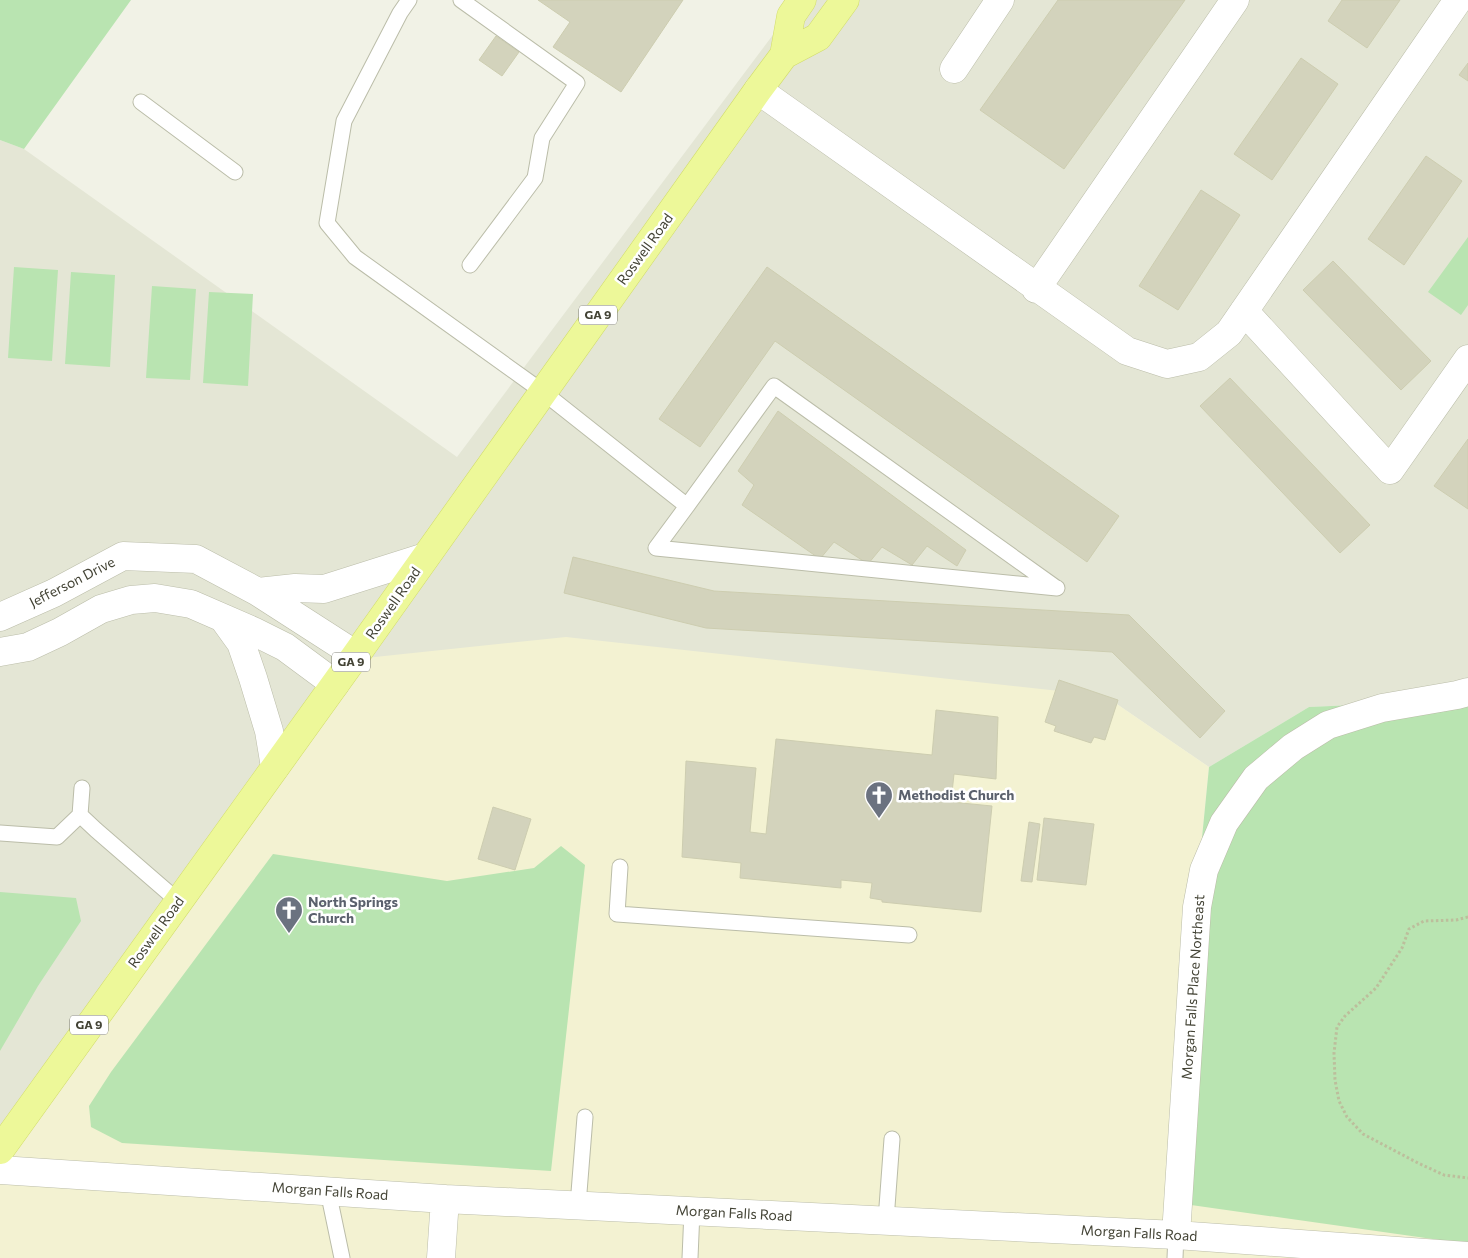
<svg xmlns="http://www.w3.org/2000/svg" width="1468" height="1258" font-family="Commissioner,sans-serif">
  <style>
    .residential { fill: #e4e6d5 }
    .commercial { fill: #f3f2d2 }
    .green { fill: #b9e4b1 }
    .building { fill: #d3d3bc; stroke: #cdcdb0 }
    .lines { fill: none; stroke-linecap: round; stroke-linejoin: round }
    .lane-casing { stroke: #bbbda9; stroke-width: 17 }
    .street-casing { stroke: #bbbda9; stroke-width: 29 }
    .primary-casing { stroke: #d1dc6a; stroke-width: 29 }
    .path { stroke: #bcbe9c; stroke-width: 3; stroke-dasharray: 2.5 2.5; stroke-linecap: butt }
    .lane { stroke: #fff; stroke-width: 15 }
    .street { stroke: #fff; stroke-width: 28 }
    .primary { stroke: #edf899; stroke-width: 28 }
    .labels { text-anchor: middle; stroke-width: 5; stroke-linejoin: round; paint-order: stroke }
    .shield { fill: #fff; stroke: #7c7c72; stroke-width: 1 }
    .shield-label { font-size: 12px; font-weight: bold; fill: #444436 }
    .street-label { font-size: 14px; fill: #444436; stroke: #fff }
    .worship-label { font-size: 14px; font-weight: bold; fill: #5b616d; stroke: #fff; text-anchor: start }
  </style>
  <rect width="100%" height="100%" fill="#f1f2e6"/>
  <!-- residential -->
  <path class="residential" d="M799,0H1468V698L1466,700L1309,707L1209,767L1105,696L109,973L0,1157V140L24,149L457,457Z"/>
  <!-- commercial -->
  <path class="commercial" d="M566,637L1105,696L1209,767L1180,1060L1468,1244V1258H0V1157L109,973L300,726L356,659Z"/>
  <!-- green -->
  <path class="green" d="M0,0H131L24,149L0,140Z
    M1468,237V305L1461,315L1428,292Z
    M14,267L58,270L52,361L8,358Z
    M71,272L115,275L110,367L65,364Z
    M152,286L196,289L190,380L146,378Z
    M209,292L253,294L248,386L203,383Z
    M1468,698V1244L1170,1202L1180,1060L1209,767L1309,707L1466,700Z
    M561,846L585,865L551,1171L122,1143L91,1127L89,1106L111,1072L273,854L447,881L534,868Z
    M0,892L76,898L81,921L38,986L0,1051Z"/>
  <!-- building -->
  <path class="building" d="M538,0H683L621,92L553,47L570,22Z
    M1058,0H1185L1064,169L980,110Z
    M1342,0H1400L1367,48L1328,21Z
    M496,36L519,52L502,76L479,60Z
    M1301,58L1338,84L1272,180L1234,154Z
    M1468,63V81L1459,75Z
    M1426,156L1462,181L1404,265L1368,239Z
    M1201,190L1240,215L1178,310L1139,286Z
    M1333,261L1431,361L1401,390L1303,290Z
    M767,267L1119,516L1087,562L775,341L700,447L659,419Z
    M1230,378L1370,525L1340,553L1200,406Z
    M778,411L966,550L957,566L927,546L912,565L882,547L868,564L834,542L820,559L742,505L754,485L738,471Z
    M1468,439V509L1434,486Z
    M573,557L714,591L1129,615L1225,711L1200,738L1112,652L706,628L564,593Z
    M1059,680L1118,700L1105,740L1094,737L1091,743L1054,731L1056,726L1045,722Z
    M936,710L998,717L996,779L954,774L951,802L992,806L981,912L882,902V900L870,898L872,883L841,880V888L740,878L741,863L682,857L686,761L756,768L750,832L766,834L776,739L932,755Z
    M493,807L531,819L515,870L478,859Z
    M1044,818L1094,824L1086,885L1037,880Z
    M1029,822L1040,824L1032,882L1021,881Z"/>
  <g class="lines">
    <!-- lane casing -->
    <g class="lane-casing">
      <path id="lane" d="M409,0L400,13L344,121L327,223L355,257L543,392L687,506L656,548L1057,588
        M461,0L577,83L542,138L535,178L470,265
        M141,102L235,172
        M687,506L774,386L1055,587
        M82,788L80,815L96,830L178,901
        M0,833L57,837L80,815
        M620,867L617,914L909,935
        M328,1191L342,1258
        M578,1205L585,1117
        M886,1220L892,1139
        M690,1258L692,1211
        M1175,1258L1176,1235"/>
    </g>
    <!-- street casing -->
    <g class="street-casing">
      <path id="street" d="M954,69L1000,0
        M758,90L1127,351L1167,364L1199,357L1229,333L1458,0
        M1036,289L1235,0
        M1244,311L1390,470L1468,359
        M258,592L295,588L324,589L425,557
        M0,617L54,593L123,556L196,559L258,592L356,655
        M223,618L241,643L253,678L269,731L275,767
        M0,652L28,647L60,632L101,609L131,600L155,598L191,604L253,631L285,647L335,684
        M0,1170L445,1199L1176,1235L1468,1256
        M1176,1235L1197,907L1204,870L1224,823L1256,778L1293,747L1328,725L1382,708L1457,695L1468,692
        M441,1258L445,1199"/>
    </g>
    <!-- primary casing -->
    <g class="primary-casing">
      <path id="primary" d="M784,55L791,16L802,0
        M0,1150L356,655L758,90L784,55L818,37L845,0"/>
    </g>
    <!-- path -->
    <path class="path" d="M1468,917L1456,920L1424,921L1409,929L1402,948L1376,988L1345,1016L1337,1027L1334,1053L1335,1080L1339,1101L1347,1117L1363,1134L1418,1163L1444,1175L1468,1178"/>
    <!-- lane -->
    <use href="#lane" class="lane"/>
    <!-- street -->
    <use href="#street" class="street"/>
    <!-- primary -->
    <use href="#primary" class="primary"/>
  </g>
  <!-- icons -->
  <defs>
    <g id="church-pin" transform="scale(1.4375)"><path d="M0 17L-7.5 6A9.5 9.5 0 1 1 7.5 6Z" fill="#6b7280" stroke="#fff"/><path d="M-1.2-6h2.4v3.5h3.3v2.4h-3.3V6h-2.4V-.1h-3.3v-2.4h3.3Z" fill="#fff"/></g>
  </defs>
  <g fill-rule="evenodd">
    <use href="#church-pin" x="879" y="795"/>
    <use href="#church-pin" x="289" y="910"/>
  </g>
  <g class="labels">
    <!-- shield labels -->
    <g class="shield">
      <rect x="579" y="305.5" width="38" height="19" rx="4"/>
      <rect x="332" y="652.5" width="38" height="19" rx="4"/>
      <rect x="70" y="1015.5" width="38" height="19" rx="4"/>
    </g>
    <g class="shield-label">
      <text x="598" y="319">GA 9</text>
      <text x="351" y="666">GA 9</text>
      <text x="89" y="1029">GA 9</text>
    </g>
    <!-- street labels -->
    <g class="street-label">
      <text transform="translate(645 249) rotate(-54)" y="5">Roswell Road</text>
      <text transform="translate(72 582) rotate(-27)" y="5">Jefferson Drive</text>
      <text transform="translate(393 603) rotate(-55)" y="5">Roswell Road</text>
      <text transform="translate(156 932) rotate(-54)" y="5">Roswell Road</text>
      <text transform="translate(1193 987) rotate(-86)" y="5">Morgan Falls Place Northeast</text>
      <text transform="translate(330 1191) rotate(4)" y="5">Morgan Falls Road</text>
      <text transform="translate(734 1213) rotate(3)" y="5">Morgan Falls Road</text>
      <text transform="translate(1139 1233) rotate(3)" y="5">Morgan Falls Road</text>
    </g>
    <!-- worship labels -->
    <g class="worship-label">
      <text x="898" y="800">Methodist Church</text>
      <text x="308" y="907">North Springs<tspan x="308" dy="16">Church</tspan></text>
    </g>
  </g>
</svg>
